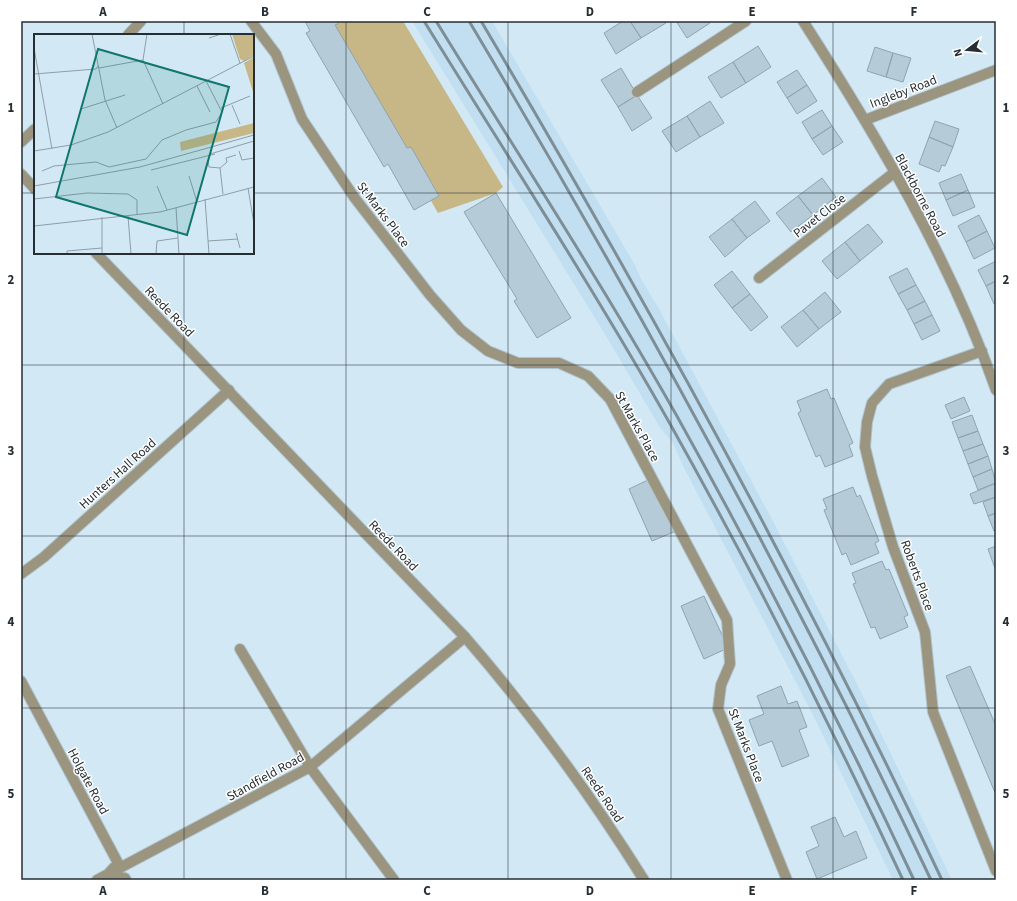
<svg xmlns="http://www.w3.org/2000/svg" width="1017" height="901" font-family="'Source Sans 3',sans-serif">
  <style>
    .built { fill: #c1dff0 }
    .green { fill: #c7b786 }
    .building { fill: #b5ccd8; stroke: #8ea4b0 }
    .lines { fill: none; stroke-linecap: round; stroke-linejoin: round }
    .minor-casing { stroke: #b0c4ce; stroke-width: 12 }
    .tertiary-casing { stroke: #b0c4ce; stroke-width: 12 }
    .minor { stroke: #9b947f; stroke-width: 10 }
    .tertiary { stroke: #9b947f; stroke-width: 10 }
    .rail { stroke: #7e8e97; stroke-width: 3 }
    .grid { fill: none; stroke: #262e33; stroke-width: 1; stroke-opacity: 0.55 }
    .labels { text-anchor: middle; stroke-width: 3; stroke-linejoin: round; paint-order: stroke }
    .street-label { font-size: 13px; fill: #262e33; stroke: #fff }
    .inset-road { fill: none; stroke: #8d9ea7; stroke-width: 1 }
    .view { fill: #0f766e; fill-opacity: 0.15; stroke: #0f766e; stroke-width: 2 }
    .inset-edge { fill: none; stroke: #262e33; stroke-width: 2 }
    .neatline { fill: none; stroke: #262e33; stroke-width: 1.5 }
    .grid-label { font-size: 13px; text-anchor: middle; font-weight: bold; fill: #262e33 }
  </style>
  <rect width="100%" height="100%" fill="#d2e9f5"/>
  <!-- built -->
  <path class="built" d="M412,21H492L635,265L641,279L658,307L775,525L860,690L952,880H893L812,713L683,466L673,443L659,426L606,336Z"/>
  <!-- green -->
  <path class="green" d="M327,21H403L503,187L496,193L438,213Z"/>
  <!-- building -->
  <path class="building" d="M305,21H336L338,24L335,25L407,148L411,147L439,196L414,210L388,164L384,167L306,33L310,31Z
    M623,21H630L641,38L616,54L604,33Z
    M630,21H665L666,23L641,38Z
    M676,21H709L710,23L687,38Z
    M758,46L771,67L746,83L733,62Z
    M875,47L893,53L886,77L867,71Z
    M893,53L911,58L903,82L886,77Z
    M733,62L746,83L721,98L708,77Z
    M621,68L637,95L618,107L601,80Z
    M797,70L807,85L787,98L777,82Z
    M807,85L817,101L797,114L787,98Z
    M637,95L652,118L632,131L618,107Z
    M710,101L724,123L700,137L687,116Z
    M822,110L832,126L812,139L802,122Z
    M687,116L700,137L676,152L662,131Z
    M935,121L959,129L953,147L929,137Z
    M832,126L843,142L823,155L812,139Z
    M929,137L953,147L945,166L942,165L939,172L919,164Z
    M961,174L968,190L946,200L939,183Z
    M822,178L836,197L813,215L798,196Z
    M968,190L975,207L953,216L946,200Z
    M496,193L571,318L537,338L514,301L517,299L464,212Z
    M798,196L813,215L791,232L776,213Z
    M755,201L770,221L747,238L732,219Z
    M979,215L987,231L966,242L958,226Z
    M732,219L747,238L725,257L709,237Z
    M868,224L883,242L860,261L845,242Z
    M987,231L995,248L974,259L966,242Z
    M845,242L860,261L837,279L822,261Z
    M996,261V281L986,286L978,270Z
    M907,268L916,285L898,294L889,277Z
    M732,271L750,294L732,308L714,285Z
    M996,281V303L994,304L986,286Z
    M916,285L925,301L907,310L898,294Z
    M825,292L841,312L819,329L803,310Z
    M750,294L768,317L751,331L732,308Z
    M925,301L932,315L914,324L907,310Z
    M803,310L819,329L797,347L781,327Z
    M932,315L940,331L922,340L914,324Z
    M827,389L831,399L834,398L853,443L849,445L853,456L825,467L820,455L816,457L798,413L801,411L797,401Z
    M964,397L970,411L951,419L945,405Z
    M972,415L978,431L958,438L952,422Z
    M978,431L983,444L963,451L958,438Z
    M983,444L988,456L968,464L963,451Z
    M988,456L992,469L973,477L968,464Z
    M992,469L996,483L978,490L973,477Z
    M652,478L676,531L652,541L629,489Z
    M996,483V497L974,504L970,494Z
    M853,487L857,497L860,495L879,541L875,543L879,553L851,565L846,553L842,555L824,510L827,509L823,499Z
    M996,497V513L988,516L983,502Z
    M996,513V530L994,531L988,516Z
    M996,546V571L988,549Z
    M882,561L886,570L889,569L908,615L904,617L908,627L880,639L875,627L871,628L853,584L856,583L852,573Z
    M704,596L728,648L704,659L681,606Z
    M970,666L996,726V795L946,676Z
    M781,686L788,704L797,701L807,727L799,730L809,756L782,767L772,741L759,746L749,720L764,714L757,696Z
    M835,817L844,837L856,831L867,858L817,879L806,852L819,846L811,827Z"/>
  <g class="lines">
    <!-- minor casing -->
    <g class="minor-casing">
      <path id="minor" d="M251,21L276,54L302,119L354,197L430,295L461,330L488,351L518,363H559L588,376L610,399L727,620L730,664L721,685L718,709L787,880
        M803,21C878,138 950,259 996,390
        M128,35L141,21
        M637,92L746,21
        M865,120L996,70
        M21,142L35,129
        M759,278L895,172
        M982,351L889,384L872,403L867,422L865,447L872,476L893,547L925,632L933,712L996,871
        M21,574L44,557L229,390
        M240,649L310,767L394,880
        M21,681L118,863L108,874L125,878L126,880
        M97,880L310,767L465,637"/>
    </g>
    <!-- tertiary casing -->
    <g class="tertiary-casing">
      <path id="tertiary" d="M21,174L35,189
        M96,253L465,637C531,713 590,794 644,880"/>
    </g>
    <!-- minor -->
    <use href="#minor" class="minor"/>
    <!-- tertiary -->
    <use href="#tertiary" class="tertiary"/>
    <!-- rail -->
    <path class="rail" d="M424,21C506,154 592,286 669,422C753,572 831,725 903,880
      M436,21C517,153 602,283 678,418C762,569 841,724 914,880
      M469,21C636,301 792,586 931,880
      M481,21C647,301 804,586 942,880"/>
  </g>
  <!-- grid -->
  <path class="grid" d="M184,21V35M346,21V880M508,21V880M671,21V880M833,21V880M21,193H35M253,193H996M184,253V880M21,365H996M21,536H996M21,708H996"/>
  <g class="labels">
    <!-- street labels -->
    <g class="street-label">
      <text transform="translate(903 91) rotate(-21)" y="5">Ingleby Road</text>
      <text transform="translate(921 195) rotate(62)" y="5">Blackborne Road</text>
      <text transform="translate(384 214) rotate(53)" y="5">St Marks Place</text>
      <text transform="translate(819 215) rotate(-38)" y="5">Pavet Close</text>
      <text transform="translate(170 311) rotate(46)" y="5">Reede Road</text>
      <text transform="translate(638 426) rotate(61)" y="5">St Marks Place</text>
      <text transform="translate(117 473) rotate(-42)" y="5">Hunters Hall Road</text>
      <text transform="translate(394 545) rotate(46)" y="5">Reede Road</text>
      <text transform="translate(918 575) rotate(70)" y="5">Roberts Place</text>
      <text transform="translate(747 745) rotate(69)" y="5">St Marks Place</text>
      <text transform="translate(265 776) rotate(-29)" y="5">Standfield Road</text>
      <text transform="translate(89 781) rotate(62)" y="5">Holgate Road</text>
      <text transform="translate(603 794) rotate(56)" y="5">Reede Road</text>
    </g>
  </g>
  <!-- overview -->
  <g transform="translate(34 34)">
    <rect width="220" height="220" fill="#d2e9f5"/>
    <path d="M198,0H220V21L210,27L206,25ZM220,23V61L210,29ZM220,89V99L147,117L146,108Z" fill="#c7b786"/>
    <path class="inset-road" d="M58,0L71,66L83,94M113,0L109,26L129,70M196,0L206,29M175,4L187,0M0,14L18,115M0,40L62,35L64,32L65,34L109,26M163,52L176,78M198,71L206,90M187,74L216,62M47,75L91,61M0,117L37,111L74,98L220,22M205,117L208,126L220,124M176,120L220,107M174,126L175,133L186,134L193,128L192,124L202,121M186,134L189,160M117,136L181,120M8,137L20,132L62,128L75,133L112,125L128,106L152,96L182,88L188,78L172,47M155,142L163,168M0,152L106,133L220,101M123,152L133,176M214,154L220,190M0,165L53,159L94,160L103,166V181M171,165L175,220M142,174L145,220M94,182L97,220M68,183V220M0,192L126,178L220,153M202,199L206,214M174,207L204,205M122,219L123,207L144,204M33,220V217L68,214"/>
    <path class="view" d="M64,15L195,53L153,201L22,163Z"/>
    <rect width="220" height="220" class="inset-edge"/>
  </g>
  <!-- border -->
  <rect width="1017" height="901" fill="none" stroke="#ffffff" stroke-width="44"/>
  <!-- north arrow -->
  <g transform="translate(967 50) rotate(254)" stroke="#ffffff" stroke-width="3" paint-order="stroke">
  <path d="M0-3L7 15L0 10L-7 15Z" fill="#262e33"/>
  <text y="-6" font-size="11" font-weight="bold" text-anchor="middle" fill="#262e33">N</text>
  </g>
  <rect x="22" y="22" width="973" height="857" class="neatline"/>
  <g class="grid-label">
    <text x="103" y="16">A</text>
    <text x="265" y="16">B</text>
    <text x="427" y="16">C</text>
    <text x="590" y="16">D</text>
    <text x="752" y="16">E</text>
    <text x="914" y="16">F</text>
    <text x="11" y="112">1</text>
    <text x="1006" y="112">1</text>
    <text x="11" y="284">2</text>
    <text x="1006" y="284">2</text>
    <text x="11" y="455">3</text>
    <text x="1006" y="455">3</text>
    <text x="11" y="626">4</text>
    <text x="1006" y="626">4</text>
    <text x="11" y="798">5</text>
    <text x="1006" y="798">5</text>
    <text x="103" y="895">A</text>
    <text x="265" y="895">B</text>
    <text x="427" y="895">C</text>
    <text x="590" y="895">D</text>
    <text x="752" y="895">E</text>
    <text x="914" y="895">F</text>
  </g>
</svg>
